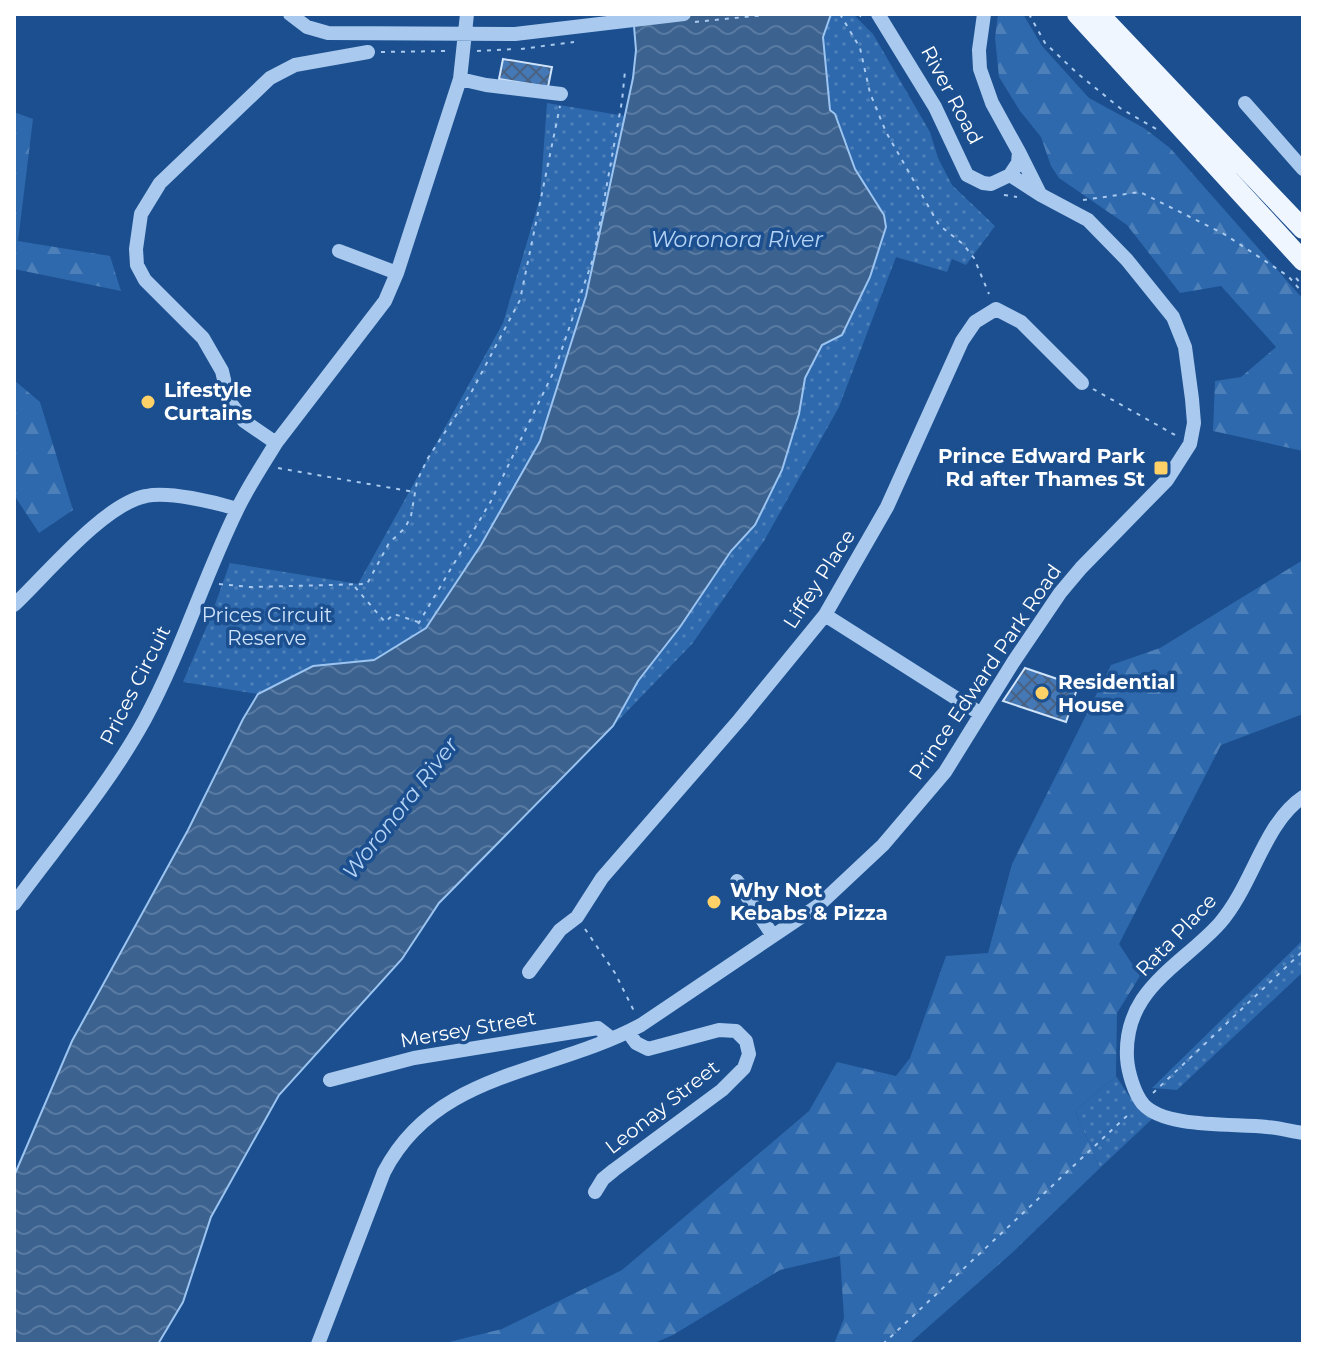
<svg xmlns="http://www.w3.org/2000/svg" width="1317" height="1358" font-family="Montserrat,sans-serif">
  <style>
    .green { fill: url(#green-dots) }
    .forest { fill: url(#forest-firs) }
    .water { fill: url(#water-waves); stroke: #9cc4f0; stroke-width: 2 }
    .building { fill: url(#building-cross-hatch); stroke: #cfe3fa; stroke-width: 2 }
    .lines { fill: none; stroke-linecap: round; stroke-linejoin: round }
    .path { stroke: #a9c9ee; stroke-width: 2; stroke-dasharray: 4 6; stroke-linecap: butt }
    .minor { stroke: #a9c9ee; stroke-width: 14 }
    .major { stroke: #f0f6ff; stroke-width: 20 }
    .poi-dot { fill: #ffd166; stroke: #1b4f8f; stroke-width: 3 }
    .labels { text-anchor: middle; stroke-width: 7; stroke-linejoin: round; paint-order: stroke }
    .street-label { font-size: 20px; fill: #fff; stroke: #1b4f8f }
    .poi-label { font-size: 20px; font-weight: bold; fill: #fff; stroke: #1b4f8f; text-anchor: start }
    .park-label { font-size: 20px; fill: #cfe3fa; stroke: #1b4f8f }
    .water-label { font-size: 22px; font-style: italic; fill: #b5d3f5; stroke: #1b4f8f }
  </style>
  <defs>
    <pattern id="green-dots" width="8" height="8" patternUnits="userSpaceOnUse" patternTransform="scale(2)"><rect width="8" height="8" fill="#2e69ad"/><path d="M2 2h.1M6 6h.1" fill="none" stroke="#4d80b9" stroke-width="1.8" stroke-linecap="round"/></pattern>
    <pattern id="forest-firs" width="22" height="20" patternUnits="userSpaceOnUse" patternTransform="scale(2)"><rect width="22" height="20" fill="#2e69ad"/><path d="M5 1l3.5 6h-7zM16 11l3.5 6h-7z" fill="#4d80b9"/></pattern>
    <pattern id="water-waves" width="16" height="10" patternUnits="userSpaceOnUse" patternTransform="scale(2)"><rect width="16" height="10" fill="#3c6290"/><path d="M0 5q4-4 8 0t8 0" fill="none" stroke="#597aa1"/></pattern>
    <pattern id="building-cross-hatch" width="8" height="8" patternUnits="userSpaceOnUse" patternTransform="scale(2)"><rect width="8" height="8" fill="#4478b7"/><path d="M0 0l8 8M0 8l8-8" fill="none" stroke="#486282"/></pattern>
  </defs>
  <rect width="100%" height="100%" fill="#1b4f8f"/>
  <!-- green -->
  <path class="green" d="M831,14L855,16L873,34L930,132L938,158L952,185L995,226L966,265L952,259L947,272L896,257L839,407L764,541L692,644L613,726L638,681L680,627L731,551L755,525L782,470L799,414L805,378L884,215L855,169L835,114L830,110L823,37Z
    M547,103L625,116L586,296L540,440L481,545L426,628L374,660L313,666L258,694L183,682L209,621L230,563L358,584L503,323L540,198Z
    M1303,940V972L1177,1090L1152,1088Z
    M1116,1076L1129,1096L1152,1119L1100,1168L1075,1111Z"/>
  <!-- forest -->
  <path class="forest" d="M998,14H1023L1042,46L1089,98L1144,128L1170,148L1303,299V451L1213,431L1215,381L1241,377L1276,347L1221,286L1180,293L1127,225L1059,178L1051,166L1041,137L1020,111L999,77L995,38Z
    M14,112L33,119L18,241L110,256L121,291L14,269Z
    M14,380L40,402L73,510L39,533L14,495Z
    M1303,560V714L1221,745L1119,944L1140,976L1117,1013L1116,1076L1075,1111L1100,1168L1013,1252L909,1344H834L844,1318L840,1256L780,1270L673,1335L652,1344H448L449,1342L502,1329L622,1270L809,1111L837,1062L896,1076L910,1058L946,956L988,953L1012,864L1111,665L1160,648Z"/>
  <!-- water -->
  <path class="water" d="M633,14H831L823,37L830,110L835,114L855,169L884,215L886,227L870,277L842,335L822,345L805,378L799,414L782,470L755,525L731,551L680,627L638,681L613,726L439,903L402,959L279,1095L211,1217L183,1302L158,1344H14V1176L72,1041L188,830L243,719L258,694L313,666L374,660L426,628L481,545L540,441L586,296L633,78L636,50Z"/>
  <!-- building -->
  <path class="building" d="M503,59L552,67L548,87L499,79Z
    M1025,668L1078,686L1066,722L1003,701Z"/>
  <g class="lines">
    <!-- path -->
    <path class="path" d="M840,14L860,48L870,93L886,132L939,225L963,244L974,258L989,294
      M858,14L866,20
      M1029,14L1045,43L1077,73L1120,108L1158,130
      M695,22L775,14
      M521,49L574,42
      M477,51L515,49
      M381,52L447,51
      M1004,195L1017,197
      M1083,200L1140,192L1224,234L1288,276L1303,293
      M1296,278L1303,286
      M1093,389L1175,435
      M278,468L414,492
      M219,584L250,587L367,584L389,543L405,528L411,516L417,481L428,458L472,391L520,300L560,106
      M355,587L385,622L394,614L418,622L417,626L491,501L555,369L594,256L622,101L625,71
      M585,929L615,973L635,1013
      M1153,1093L1303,951
      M883,1344L1130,1113"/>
    <!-- minor -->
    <path class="minor" d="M290,14L307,27L328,33L515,34L684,14
      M878,14L935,107L967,175L983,183L991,184L1010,175L1018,163L1019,152L992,103L980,69L979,50L984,14
      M460,79L486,85L561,94
      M1245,103L1303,169
      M1019,152L1040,194
      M339,251L397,273
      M276,443L244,421L229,401L222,371L203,338L145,280L137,265L136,249L141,214L160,183L270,78L295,65L368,52
      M14,605C46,575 104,504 146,496C169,491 214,502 237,509
      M825,615L981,714
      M1303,797C1264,823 1253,885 1220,923C1196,950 1162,970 1142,1000C1131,1017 1126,1038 1127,1058C1128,1072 1134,1093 1143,1104C1165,1129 1236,1123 1267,1127C1279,1128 1291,1131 1303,1133
      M737,881L773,936
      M14,904C58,844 109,785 145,719C181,652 203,580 236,512C247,488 262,466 276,443L385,301L397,273L460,79L467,14
      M529,972L560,930L577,917L602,878L740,719L825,615L887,507L962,341L975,322L996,309L1021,322L1082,383
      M330,1080L414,1058L598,1028L611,1038
      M595,1192L603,1179L614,1170L722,1090L744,1068L749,1054L746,1041L736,1031L719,1030L648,1049L636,1043L628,1032
      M318,1344L384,1172C436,1071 550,1074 641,1025L819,905L883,845L945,772L1014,661L1060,593L1081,568L1167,480L1190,444L1194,423L1192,399L1185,347L1173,317L1127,260L1088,220L1041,195L1010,175"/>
    <!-- major -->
    <path class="major" d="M1077,14L1303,261
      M1099,14L1303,229"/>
  </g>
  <!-- markers -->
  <g class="poi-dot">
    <circle cx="148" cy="402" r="8"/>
    <rect x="1153" y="460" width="16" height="16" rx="4"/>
    <circle cx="1042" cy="693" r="8"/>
    <circle cx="714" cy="902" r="8"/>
  </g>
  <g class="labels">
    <!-- street labels -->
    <g class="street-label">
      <text transform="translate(952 95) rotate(62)" y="7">River Road</text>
      <text transform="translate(819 579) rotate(-57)" y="7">Liffey Place</text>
      <text transform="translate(985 672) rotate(-56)" y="7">Prince Edward Park Road</text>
      <text transform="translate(135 685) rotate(-63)" y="7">Prices Circuit</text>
      <text transform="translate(1176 935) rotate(-46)" y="7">Rata Place</text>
      <text transform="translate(468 1029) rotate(-10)" y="7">Mersey Street</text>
      <text transform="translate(662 1107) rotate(-38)" y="7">Leonay Street</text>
    </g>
    <!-- poi labels -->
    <g class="poi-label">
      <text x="164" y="397">Lifestyle<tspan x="164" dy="23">Curtains</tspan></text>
      <text x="1145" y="463" text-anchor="end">Prince Edward Park<tspan x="1145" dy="23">Rd after Thames St</tspan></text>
      <text x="1058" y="689">Residential<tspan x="1058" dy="23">House</tspan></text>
      <text x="730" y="897">Why Not<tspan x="730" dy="23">Kebabs &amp; Pizza</tspan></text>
    </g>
    <!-- park labels -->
    <g class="park-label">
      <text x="267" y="622">Prices Circuit<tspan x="267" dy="23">Reserve</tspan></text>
    </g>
    <!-- water labels -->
    <g class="water-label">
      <text x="737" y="247">Woronora River</text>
      <text transform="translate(400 808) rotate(-52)" y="8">Woronora River</text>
    </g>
  </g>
  <!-- border -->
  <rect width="1317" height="1358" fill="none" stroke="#ffffff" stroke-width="32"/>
</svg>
